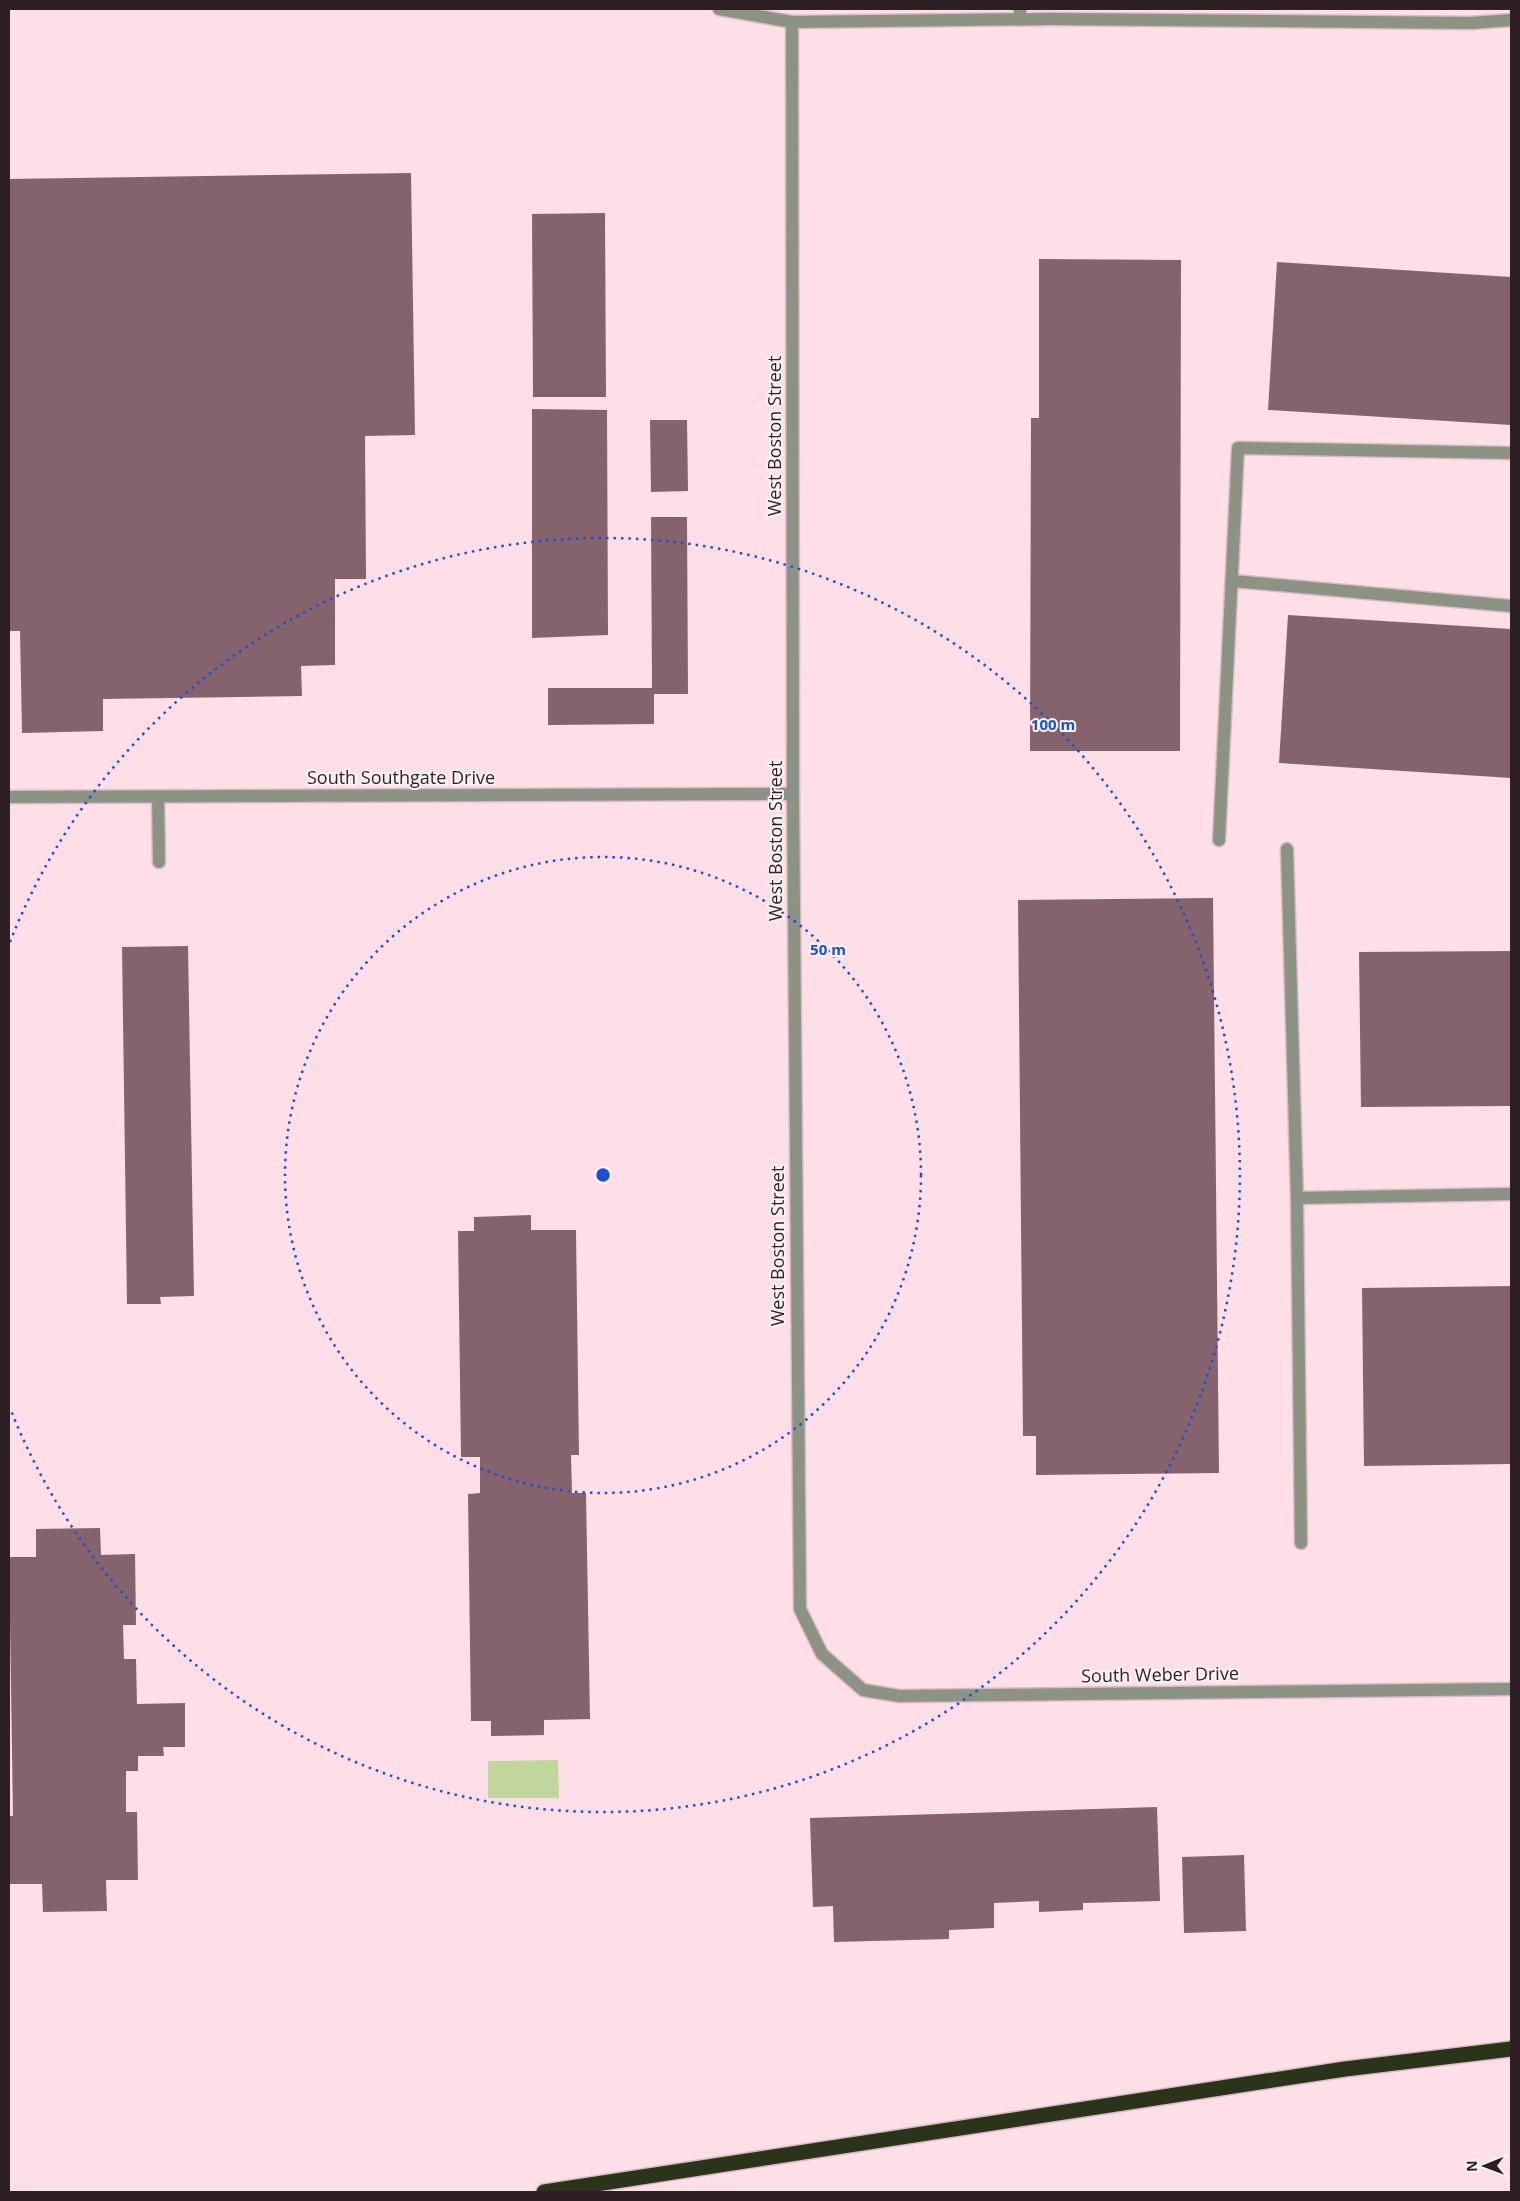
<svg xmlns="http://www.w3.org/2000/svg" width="1520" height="2201" font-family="'Open Sans',sans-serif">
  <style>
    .water { fill: #c0d69d }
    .building { fill: #85636d }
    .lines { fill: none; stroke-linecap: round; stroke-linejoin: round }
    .lane-casing { stroke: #d8bcc4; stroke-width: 15 }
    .street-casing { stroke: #d8bcc4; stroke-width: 15 }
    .highway-casing { stroke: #d8bcc4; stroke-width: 18 }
    .lane { stroke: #8c9284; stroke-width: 12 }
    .street { stroke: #8c9284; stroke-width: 12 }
    .highway { stroke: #2b341a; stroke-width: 15 }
    .ring { fill: none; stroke: #1d4ed8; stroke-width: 2.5; stroke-dasharray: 2.5 5 }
    .labels { text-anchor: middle; stroke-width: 4; stroke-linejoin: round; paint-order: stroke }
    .street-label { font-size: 18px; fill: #2d1f23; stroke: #fbf2f5 }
    .centre { fill: #1d4ed8; stroke: #fbf2f5; stroke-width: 2.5 }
    .ring-label { font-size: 15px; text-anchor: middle; font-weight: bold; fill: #1d4ed8; stroke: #fbf2f5; stroke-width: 4; stroke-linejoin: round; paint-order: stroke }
  </style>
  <rect width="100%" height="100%" fill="#fedee7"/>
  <!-- water -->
  <path class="water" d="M558,1760L559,1798H488V1761Z"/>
  <!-- building -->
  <path class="building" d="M411,173L415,435L365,436L366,579H335V665L301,666L302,696L103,699V731L22,733L20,631H9V179Z
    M605,213L606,397H533L532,214Z
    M1039,259L1181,260L1180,751H1030L1031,418H1039Z
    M1277,262L1511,277V425L1268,410Z
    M532,409L607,410L608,635L532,638Z
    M650,420H687L688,491L651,492Z
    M651,517H687L688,694H654V724L548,725V688H652Z
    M1288,615L1511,629V778L1279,763Z
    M1213,898L1219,1473L1036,1475V1436H1023L1018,900Z
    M188,946L194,1296L160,1297L161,1304H127L122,947Z
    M1511,951V1106L1361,1107L1359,952Z
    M531,1215V1230H576L579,1455H571L572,1493H586L590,1719L544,1720V1735L491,1736V1721H471L468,1494L480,1493V1457H461L458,1231H474V1217Z
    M1511,1286V1464L1364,1466L1362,1288Z
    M100,1528L101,1555L135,1554L136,1625H123L124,1659H136L137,1704L185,1703V1747H163L164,1756H138V1771H126V1812H137L138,1880H106L107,1911L43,1912L42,1884H9V1816H13L9,1557H36V1529Z
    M1157,1807L1160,1901L1083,1903V1910L1039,1912V1901L994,1903V1928L949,1930V1939L834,1942L833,1906L813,1907L810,1818Z
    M1244,1855L1246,1931L1184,1933L1182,1857Z"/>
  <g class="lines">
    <!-- lane casing -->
    <g class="lane-casing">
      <path id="lane" d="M1020,19V9
        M1233,581L1511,606
        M9,797L793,794
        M158,797L159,862
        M1219,840L1238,448L1511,453
        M1287,849L1297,1198L1301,1543
        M1297,1198L1511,1194"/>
    </g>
    <!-- street casing -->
    <g class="street-casing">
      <path id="street" d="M719,9L792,22L1050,19L1471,23L1511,20
        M792,22L793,794L800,1609L822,1654L863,1690L899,1696L1511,1689"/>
    </g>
    <!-- highway casing -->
    <g class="highway-casing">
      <path id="highway" d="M544,2192L1345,2069L1511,2049"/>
    </g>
    <!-- lane -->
    <use href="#lane" class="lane"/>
    <!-- street -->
    <use href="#street" class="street"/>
    <!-- highway -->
    <use href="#highway" class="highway"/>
  </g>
  <!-- distance rings -->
  <g class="ring">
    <circle cx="603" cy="1175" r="318"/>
    <path d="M10 942A637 637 0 1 1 10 1408"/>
  </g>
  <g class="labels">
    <!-- street labels -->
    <g class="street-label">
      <text transform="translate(775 436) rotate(-90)" y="6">West Boston Street</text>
      <text x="401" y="784">South Southgate Drive</text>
      <text transform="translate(776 841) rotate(-90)" y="6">West Boston Street</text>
      <text transform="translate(778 1246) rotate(-90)" y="6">West Boston Street</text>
      <text transform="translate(1160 1675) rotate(-1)" y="6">South Weber Drive</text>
    </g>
  </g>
  <circle cx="603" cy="1175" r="8" class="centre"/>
  <g class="ring-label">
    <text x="1053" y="730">100 m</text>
    <text x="828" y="955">50 m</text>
  </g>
  <!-- border -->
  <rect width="1520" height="2201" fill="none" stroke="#2d1f23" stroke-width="20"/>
  <!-- north arrow -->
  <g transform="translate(1485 2166) rotate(269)" stroke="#fbf2f5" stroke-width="4" paint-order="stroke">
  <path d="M0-4L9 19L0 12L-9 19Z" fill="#2d1f23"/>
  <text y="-8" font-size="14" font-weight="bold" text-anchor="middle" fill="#2d1f23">N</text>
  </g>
</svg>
